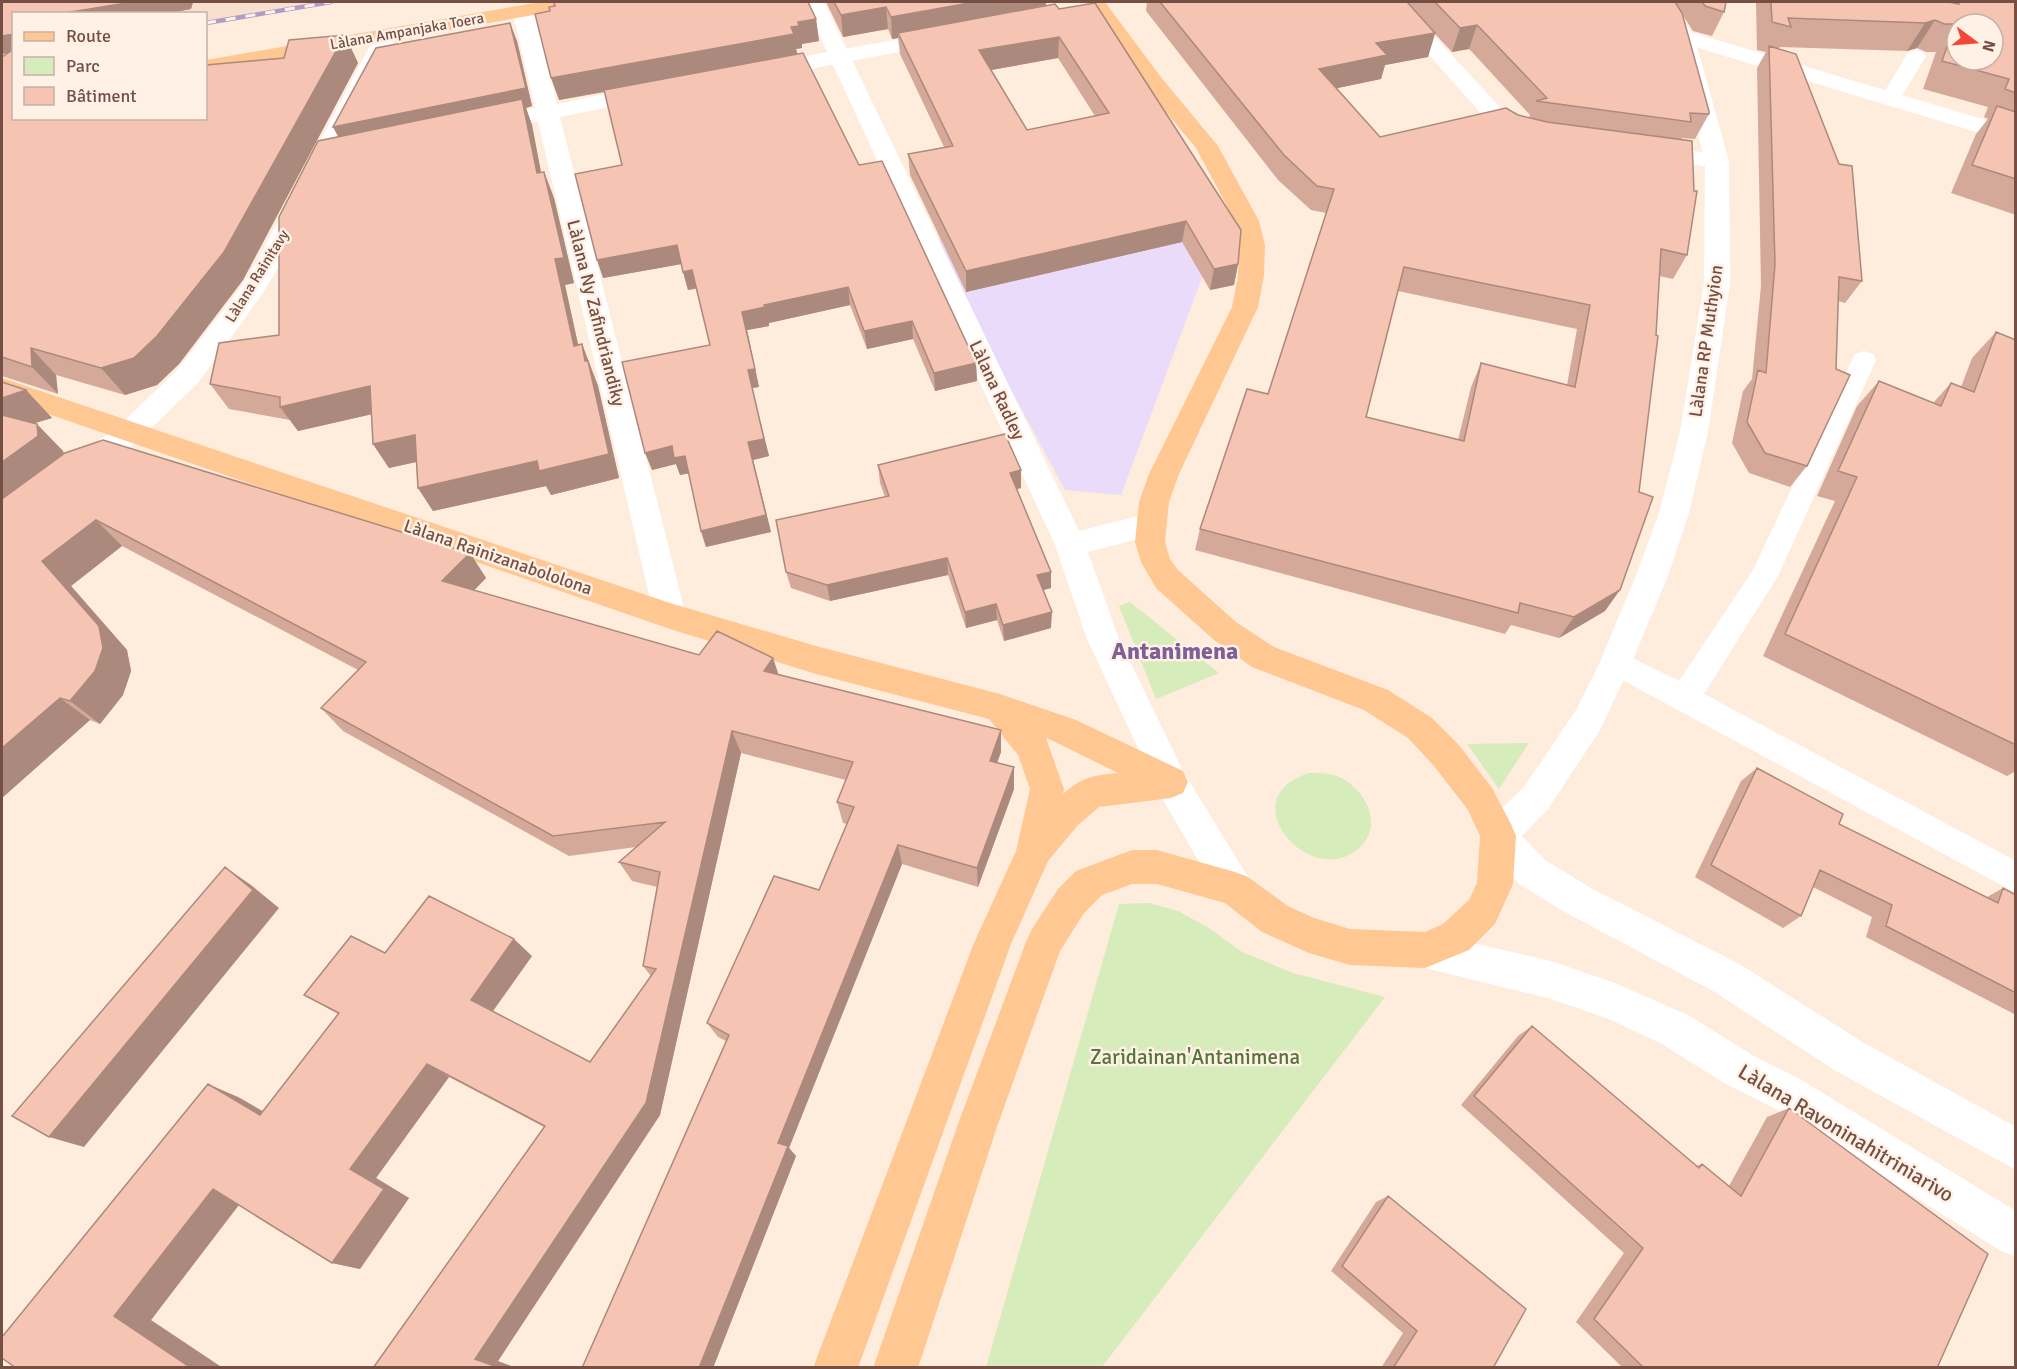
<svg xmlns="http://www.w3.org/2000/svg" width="2017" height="1369" font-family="Signika,sans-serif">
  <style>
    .residential { fill: #f8e0ce }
    .education { fill: #eadbfa }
    .green { fill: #d6ecbb }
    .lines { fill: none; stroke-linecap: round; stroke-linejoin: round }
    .lane { fill: #fff; fill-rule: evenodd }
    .street { fill: #fff; fill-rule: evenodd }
    .secondary { fill: #fff; fill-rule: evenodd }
    .primary { fill: #ffc893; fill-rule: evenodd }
    .rail-casing { stroke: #ad9dc7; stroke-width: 4.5 }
    .rail { stroke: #fff1e5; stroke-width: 3; stroke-dasharray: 10; stroke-linecap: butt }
    .wall { fill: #d4a99a; fill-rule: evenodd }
    .shaded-wall { fill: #ac897d }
    .building { fill: #f6c4b3; stroke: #ac897d; stroke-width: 1.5; fill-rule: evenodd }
    .labels { text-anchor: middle; stroke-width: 5; stroke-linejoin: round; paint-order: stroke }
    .far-street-label { font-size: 15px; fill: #754f44; stroke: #fff1e5 }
    .street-label { font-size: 18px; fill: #754f44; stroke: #fff1e5 }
    .near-park-label { font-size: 21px; fill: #537639; stroke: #fff1e5 }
    .near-street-label { font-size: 21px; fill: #754f44; stroke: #fff1e5 }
    .district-label { font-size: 24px; font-weight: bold; fill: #7e5f99; stroke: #fff1e5 }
  </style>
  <rect width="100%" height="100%" fill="#feeddd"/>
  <!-- residential -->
  <path class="residential" d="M2,2H327L206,22V14H14L13,56L2,58Z"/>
  <!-- education -->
  <path class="education" d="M1173,172L1216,240L1121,495L1065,490L931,241Z"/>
  <!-- green -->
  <path class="green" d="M1130,602L1219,673L1156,699L1119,606Z
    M1529,743L1499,789L1467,744Z
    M1309,773C1320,773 1331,773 1341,778C1367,791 1384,827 1358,849C1310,890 1229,798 1309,773Z
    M1149,903L1178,911L1209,928L1242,952L1293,973L1385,997L1102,1367H986L1119,904Z"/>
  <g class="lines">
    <!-- lane -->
    <path class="lane" d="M1916,50L1923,52L1926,56L1900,99L1897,103L1890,105L1883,103L1880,99L1906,56L1909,52Z
      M1864,351L1873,354L1876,360L1778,576L1704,694L2016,861V893L1606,671L1601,662L1606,653L1616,650L1679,681L1753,570L1852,360L1855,354Z"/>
    <!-- street -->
    <path class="street" d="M1382,2H1403L1509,117L1525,127L1536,130L1540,135L1536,140C1520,144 1506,135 1493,127Z
      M523,4L530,6L534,10L557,104L649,85L657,87L660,92L657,97L649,99L560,117L686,616L681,625L670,629L659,625L654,616L538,121L485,132L477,130L473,125L477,120L535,108L512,10L516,6Z
      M386,30L394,31L397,36L284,259L259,299L197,384L140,439L130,442L120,439L116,432L120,425L177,370L241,287L258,259L375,36L378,31Z
      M1683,30L2016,129V144L1675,41L1672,36L1675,31Z
      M944,31L952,32L955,37L952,42L762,78L754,76L751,71L754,66L762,64Z
      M1647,145L1717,154L1725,156L1729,161L1725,166L1717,168L1639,157L1635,152L1639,147Z"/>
    <!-- secondary -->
    <path class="secondary" d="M804,2H824L1079,531L1150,513L1161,517L1165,525L1161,533L1088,552L1119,639L1183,771L1248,877L1253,889L1248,901L1235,906L1222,901L1159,793L1087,639L1055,545Z
      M1651,2H1671L1694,36L1729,161L1730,283L1708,432L1689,513L1669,573L1632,662L1600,730L1548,809L1522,836L1545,860L1589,887L1741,965L1864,1043L2016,1127V1170L1836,1071L1713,991L1563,911L1519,884L1485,848L1480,836L1485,824L1524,787L1576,710L1600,662L1637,573L1659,513L1680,432L1704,283L1705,161L1672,36Z
      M130,422L140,425L144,432L140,439L88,479L78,482L68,479L63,471L68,463L120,425Z
      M1425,932L1551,961L1615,983L1690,1016L1752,1055L1800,1079L2016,1211V1257L2001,1251L1772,1107L1724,1083L1662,1044L1609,1019L1551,999L1425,968L1412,963L1406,950L1412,937Z"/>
    <!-- primary -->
    <path class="primary" d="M540,2H583L580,6L573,8L206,73V60Z
      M1085,2H1105L1160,76L1218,146L1259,221L1265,245L1264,276L1258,307L1179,474L1169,502L1165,542L1170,559L1178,570L1236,622L1274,647L1388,690L1432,718L1458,744L1492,788L1511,824L1516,836L1513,884L1495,924L1469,950L1425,968L1350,965L1309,953L1262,932L1225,903L1157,884H1132L1102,895L1084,913L1060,951L998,1124L918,1368H873L958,1124L1026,942L1032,929L1058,889L1076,871L1132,850H1157L1235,872L1248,877L1288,906L1314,918L1350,929L1425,932L1443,924L1469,900L1477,883L1480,836L1468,810L1434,766L1408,738L1364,710L1252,667L1214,640L1156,588L1141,562L1135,542L1139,502L1149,474L1232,307L1238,276L1239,245L1235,221L1196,148L1144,86Z
      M2,378L670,603L816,646L1000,694L1076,720L1183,771L1188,782L1183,793L1171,798L1099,807L1078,825L1048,861L1011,944L858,1368H813L974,943L1016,851L1030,789L1018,755L989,719L816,674L670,629L2,398ZM1046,738L1053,741L1118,773C1092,776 1084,776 1063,794L1064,789Z"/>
    <!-- rail casing -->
    <g class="rail-casing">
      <path id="rail" d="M206,23L331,2"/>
    </g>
    <!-- rail -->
    <use href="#rail" class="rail"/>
  </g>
  <!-- wall -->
  <path class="wall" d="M2,2H193L191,9L164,14H14V118L284,58L345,35L358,63L243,280L179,364L157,385L125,395L56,375L58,394L2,376V57L8,53L2,54Z
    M826,2H1046V6L1238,264L1234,285L1210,290L1182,242L966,292L910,175L908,154L944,147L900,54L898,38L892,39L888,29L843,37ZM1058,58L1095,116L1027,130L991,70Z
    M1147,2H1726L1724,12L1712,36L1693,31L1682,14L1709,114L1695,139L1682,138L1681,139L1687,255L1673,279L1659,276L1605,611L1559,638L1511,625L1505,634L1195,550L1200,529L1268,394L1326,213L1311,210L1278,180L1146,11ZM1435,34L1452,52L1469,49L1472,52L1530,115L1529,118L1518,115L1380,137L1337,88L1381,79L1385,65L1428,57ZM1398,291L1577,329L1567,385L1481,363L1471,387L1458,440L1366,417Z
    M1756,2H2016V215L1951,193L1976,134L1988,119L1984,117L1988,107L1923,89L1936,52H1926L1917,48L1907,51L1780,47L1779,49L1862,281L1845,303L1838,301L1807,466L1790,487L1749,473L1732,443L1743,391L1752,379L1761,286L1757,68L1766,52L1757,50Z
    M555,6L816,19L819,41L802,44V48L796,49L797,54L859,165L976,363L977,381L935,391L913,339L867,349L850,305L769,323V326L747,330L759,387L752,388L769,456L753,460L771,532L706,547L701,531L689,473L680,475L676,464L652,470L710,345L696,289L688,290L681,264L603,278L622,165L605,92L559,100L550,11Z
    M517,41L532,106L526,108L532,125L541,172H544L554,198L574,283L565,285L578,345L582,344L598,386L619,478L551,495L546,486L433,511L418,488L416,462L389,468L373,444L372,414L298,431L290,420L229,409L210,384L279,335L338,137Z
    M1996,332L2016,340V771L2007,776L1763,656L1835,501L1817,496L1857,406L1879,381L1933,403L1951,383L1961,387L1972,358Z
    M2,382L26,390L52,418L34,423L63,451L64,453L470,553L486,578L474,590L699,655L773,658L778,674L1001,730V752L997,763L1014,767V789L978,887L902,864L789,1148L796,1156L713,1368H582L726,1041L718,1037L707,1023L819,890L847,824L843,823L837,802L846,780L741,753L660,1115L498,1361L373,1368L544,1127L449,1077L376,1178L409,1198L360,1269L332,1263L239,1205L151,1320L16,1368L238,1097L263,1111L338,1014L304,995L385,953L532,956L493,1011L590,1062L651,976L643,966L657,887L632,881L619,862L636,847L569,856L343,731L321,708L358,670L122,546L71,586L127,650L131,671L123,695L100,724L90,720L2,798Z
    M878,465L1021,488L1016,489L1051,588L1043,590L1051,628L1004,641L997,620L966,628L948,575L830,601L791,588L786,572L885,497L880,483Z
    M1757,768L1839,824L1987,897L2003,888L2016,895V1015L1866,937L1872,917L1813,887L1801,916L1783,928L1695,877L1741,781Z
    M1532,1026L1696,1166L1702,1164L1729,1186L1767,1117L1789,1108L1937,1368H1623L1576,1322L1624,1253L1461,1105L1518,1036Z
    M1388,1196L1493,1368H1381L1403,1333L1331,1271L1376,1202Z"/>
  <!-- shaded-wall -->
  <path class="shaded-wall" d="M132,2H193L191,9L164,14H59Z
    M975,2H1046V11L898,33V38L892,39L891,17Z
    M886,7L888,29L843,37L841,15Z
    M816,19L819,41L802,44V48L796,49L798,56L559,100L551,78L791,27L798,22Z
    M1935,20L1917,48L1907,51L1925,23Z
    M510,23L517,41L532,106L526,108L532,125L546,199L537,173L343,146L333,127Z
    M1477,25L1469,49L1452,52L1460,28Z
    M1435,33L1428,57L1385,65L1381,79L1314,93L1319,69L1376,43Z
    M14,34V52L2,54V36Z
    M345,35L358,63L243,280L179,364L157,385L125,395L101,368Z
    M1059,37L1058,58L980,72L979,50Z
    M544,172L554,198L574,283L565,285L584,371L574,346L555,259Z
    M1186,221L1182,242L966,292V271Z
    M677,245L682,264L603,278L597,260Z
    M1238,264L1234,285L1210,290L1214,269Z
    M692,270L697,288L688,290L683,272Z
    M848,287L850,305L769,323V326L747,330L759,387L752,388L769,456L753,460L771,532L706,547L701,531L748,442V370L742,312L764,305Z
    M912,321L913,339L867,349L864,331Z
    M582,344L598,386L619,478L551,495L546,486L433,511L418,488L585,361Z
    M31,348L56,375L58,394L32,367Z
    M976,363L977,381L935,391L934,373Z
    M370,386L386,411L298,431L280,407Z
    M26,390L52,418L2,433V398Z
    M37,424L63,451L65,463L2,509V462Z
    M415,435L430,459L389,468L373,444Z
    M672,446L685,456L691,473L680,475L676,464L652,470L645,453Z
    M1021,470V488L1010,491V473Z
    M96,520L122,546L71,586L127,650L131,671L123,695L100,724L70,701L42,561Z
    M470,553L486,578L459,606L442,581Z
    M947,558L948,575L830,601L827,585Z
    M1051,572V588L1036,592L1037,575Z
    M1620,590L1605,611L1559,638L1574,617Z
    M996,604L997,620L966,628L965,612Z
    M1052,612L1051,628L1004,641L1003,625Z
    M773,658L781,682L764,671Z
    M60,698L90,720L2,798V748Z
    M1001,730V752L990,782V761Z
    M732,731L741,753L660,1115L498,1361L517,1368H500L475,1359L646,1103Z
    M1014,767V789L978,887L977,868Z
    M898,845L902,864L789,1148L796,1156L713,1368H699L778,1143Z
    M225,867L251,885L279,908L84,1147L49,1137Z
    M514,939L532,956L490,1015L471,1000Z
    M427,1064L449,1077L376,1178L409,1198L360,1269L332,1263L350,1169Z
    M208,1084L238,1097L289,1127L260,1115Z
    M213,1189L244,1198L151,1320L223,1368H191L114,1316Z"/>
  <!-- building -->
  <path class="building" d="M2,2H132L59,14H14V34L2,36Z
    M554,2H808L816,19L798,22L799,26L791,27L794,34L551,78L535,14L550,11L549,7L555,6Z
    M834,2H975L891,17L886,7L841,15Z
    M1160,2H1407L1435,33L1376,43L1387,55L1319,69L1380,137L1506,108L1518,115L1547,122L1692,141L1694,191H1697L1687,255L1661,249L1656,335L1658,336L1639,492L1653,497L1620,590L1574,617L1520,603L1518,613L1200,529L1247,389L1268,394L1334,189L1317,186L1284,155ZM1404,267L1590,305L1575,387L1481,363L1464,441L1366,417Z
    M1435,2H1675L1682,13L1709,111V114L1690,113L1691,122L1536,101L1547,98L1480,28L1477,25L1460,28Z
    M1702,2H1726L1724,12L1705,6Z
    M1771,2H1949L1959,4V2H2016V93L2005,89L2009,79L1942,61L1955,24H1944L1935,20L1925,23L1788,18L1791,27L1772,22ZM1957,24H1993V60H1957Z
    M1095,3L1241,230L1238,264L1214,269L1186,221L966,271L908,154L953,146L898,33L1055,4L1059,9ZM1059,37L1109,113L1027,130L979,50Z
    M510,23L526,88L333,127L376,48Z
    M345,35L224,252L157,336L134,358L101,368L31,348L32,367L2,357V57L14,49V118H206V65L284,58L289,40Z
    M1769,46L1796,54L1839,164L1852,166L1862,281L1839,277L1836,369L1850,375L1807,466L1765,453L1747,422L1758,370L1766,373L1775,264Z
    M803,53L859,165L882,161L976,363L934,373L912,321L864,331L848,287L764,305L765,307L742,312L755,369L748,370L764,439L748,442L766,515L701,531L685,456L674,458L672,446L645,453L622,362L710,345L692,270L683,272L677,245L597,260L575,174L622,165L604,90Z
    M522,99L537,173L544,172L564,258L555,259L574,346L582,344L585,361H588L609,454L539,471L537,461L418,488L415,435L373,444L370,386L280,407V397L210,384L219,343L279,335V217L318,141Z
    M1997,106L2016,112V179L1972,165Z
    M1996,332L2016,340V745L1785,634L1857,477L1838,471L1879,381L1941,406L1951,383L1974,392Z
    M2,382L26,390L2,398Z
    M2,415L37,424L38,436L2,462Z
    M1005,434L1021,470L1010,473L1051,572L1037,575L1052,612L1003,625L996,604L965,612L947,558L827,585L786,572L776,520L889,496L878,465Z
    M103,440L470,553L442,581L699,655L717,631L773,658L764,671L1001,730L990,761L1014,767L977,868L898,845L778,1143L788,1146L699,1368H582L729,1035L707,1023L774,876L819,890L854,807L837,802L853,762L732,731L646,1103L475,1359L500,1368H373L545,1126L427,1064L350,1169L384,1189L332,1263L213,1189L114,1316L191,1368H16L2,1358V1337L208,1084L260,1115L339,1013L304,995L351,936L385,953L429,896L514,939L471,1000L590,1062L656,969L643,966L660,872L619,862L665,822L553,836L321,708L366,662L96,520L42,561L99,626L103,648L95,671L70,701L60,698L2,748V499L65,453Z
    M1757,768L1843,814L1839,824L1998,903L2003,888L2016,895V993L1886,926L1892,905L1820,870L1801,916L1711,865Z
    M225,867L253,890L49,1137L12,1116Z
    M1532,1026L1699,1168L1702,1164L1741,1196L1789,1108L1988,1254L1937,1368H1644L1594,1319L1643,1248L1474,1096Z
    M1388,1196L1526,1309L1493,1368H1393L1417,1331L1342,1266Z"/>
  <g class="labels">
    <!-- far-street labels -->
    <g class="far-street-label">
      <text transform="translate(407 31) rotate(-10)" y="5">Làlana Ampanjaka Toera</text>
      <text transform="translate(257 276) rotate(-58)" y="5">Làlana Rainitavy</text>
    </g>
    <!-- street labels -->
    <g class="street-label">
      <text transform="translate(596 313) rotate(76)" y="6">Làlana Ny Zafindriandiky</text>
      <text transform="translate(1706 341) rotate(-82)" y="6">Làlana RP Muthyion</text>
      <text transform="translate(997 390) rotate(65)" y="6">Làlana Radley</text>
      <text transform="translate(498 557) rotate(19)" y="6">Làlana Rainizanabololona</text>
    </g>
    <!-- near-park labels -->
    <g class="near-park-label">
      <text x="1195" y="1064">Zaridainan'Antanimena</text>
    </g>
    <!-- near-street labels -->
    <g class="near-street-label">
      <text transform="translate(1846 1133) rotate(31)" y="7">Làlana Ravoninahitriniarivo</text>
    </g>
    <!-- district labels -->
    <g class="district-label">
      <text x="1175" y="659">Antanimena</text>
    </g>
  </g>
  <!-- border -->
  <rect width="2017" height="1369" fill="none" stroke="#754f44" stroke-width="6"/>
  <!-- legend -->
  <rect x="12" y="12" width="195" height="108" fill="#fff1e5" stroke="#c8b0a5" stroke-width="1.5"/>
  <rect x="24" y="32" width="30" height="9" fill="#ffc893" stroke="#c8b0a5" stroke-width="1.5"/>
  <text x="66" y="42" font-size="18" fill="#754f44">Route</text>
  <rect x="24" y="57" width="30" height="18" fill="#d6ecbb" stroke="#c8b0a5" stroke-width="1.5"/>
  <text x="66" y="72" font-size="18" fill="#754f44">Parc</text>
  <rect x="24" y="87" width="30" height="18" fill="#f6c4b3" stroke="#c8b0a5" stroke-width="1.5"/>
  <text x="66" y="102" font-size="18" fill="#754f44">Bâtiment</text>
  <!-- north arrow -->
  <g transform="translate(1975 42) rotate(106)"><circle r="28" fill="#fff1e5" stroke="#c8b0a5" stroke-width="1.5"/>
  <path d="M0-4.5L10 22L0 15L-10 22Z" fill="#f34738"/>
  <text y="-9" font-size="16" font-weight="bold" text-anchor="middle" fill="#754f44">N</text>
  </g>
</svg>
